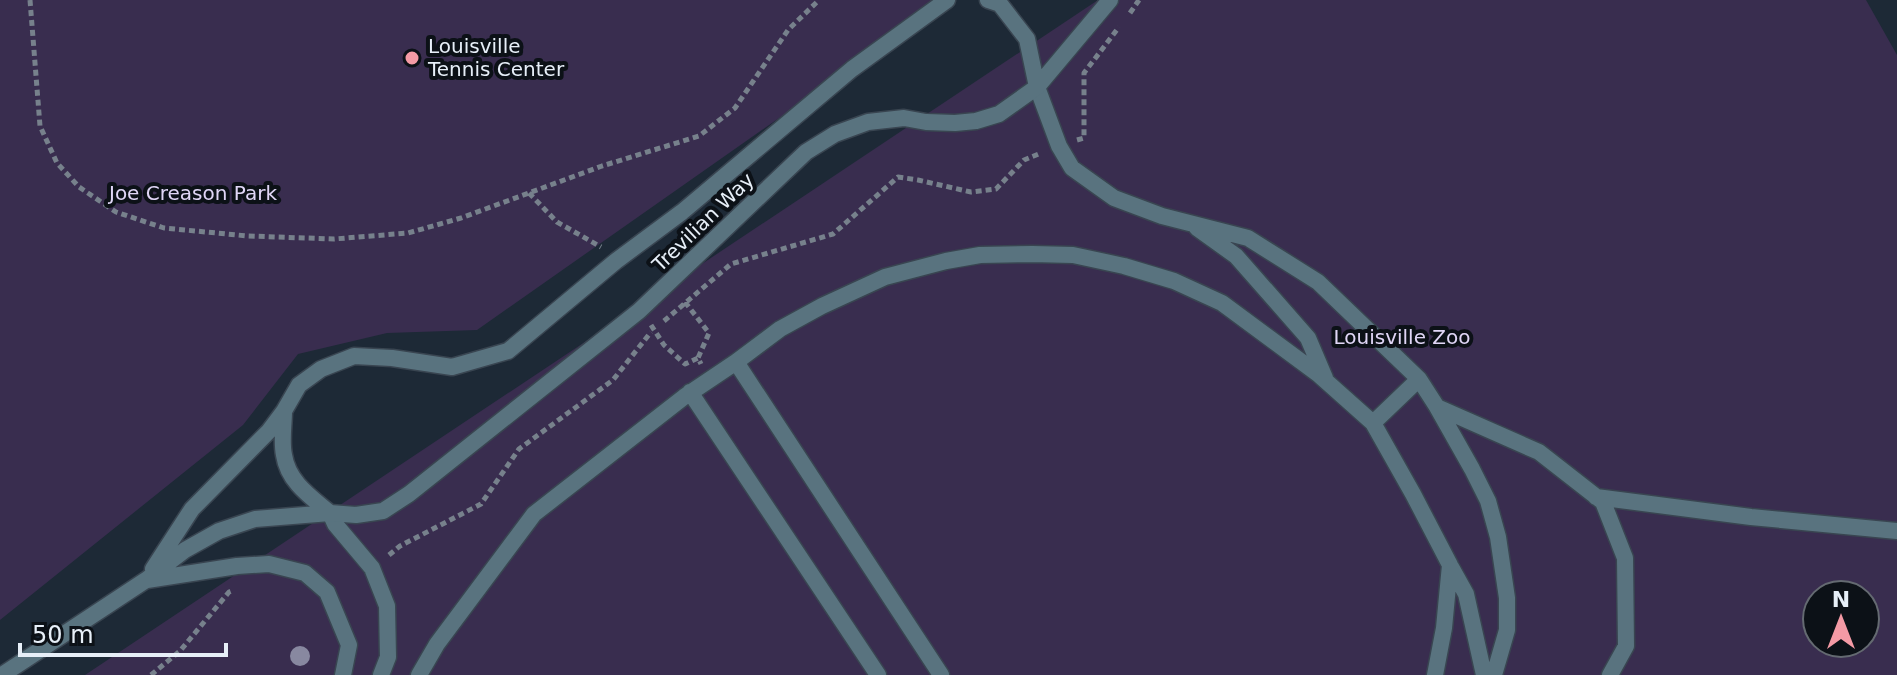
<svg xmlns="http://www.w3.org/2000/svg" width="1897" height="675" font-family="'DejaVu Sans',sans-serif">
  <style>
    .green { fill: #392d4f; fill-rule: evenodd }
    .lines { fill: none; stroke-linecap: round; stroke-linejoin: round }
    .lane-casing { stroke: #394551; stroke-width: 19 }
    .street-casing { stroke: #394551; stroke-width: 19 }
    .path { stroke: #77818c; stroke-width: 5; stroke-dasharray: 6 4; stroke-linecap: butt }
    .lane { stroke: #59737f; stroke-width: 16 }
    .street { stroke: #59737f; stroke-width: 16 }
    .tree { fill: #8888a0 }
    .poi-dot { fill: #f49aa5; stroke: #0c1117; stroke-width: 3 }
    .labels { text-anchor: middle; stroke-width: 8; stroke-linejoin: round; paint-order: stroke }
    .poi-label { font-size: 20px; fill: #e7eff8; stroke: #0c1117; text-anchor: start }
    .park-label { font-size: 20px; fill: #e0d6f6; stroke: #0c1117 }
    .street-label { font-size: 20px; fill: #e7eff8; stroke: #0c1117 }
  </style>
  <rect width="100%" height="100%" fill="#1d2936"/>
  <!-- green -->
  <path class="green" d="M0,0H947L477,330L387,333L298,354L243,425L0,620Z
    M1098,0H1866L1897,55V675H85ZM1817,595H1865V643H1817Z"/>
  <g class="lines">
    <!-- lane casing -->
    <g class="lane-casing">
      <path id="lane" d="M1037,87L1059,146L1072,168L1114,198L1162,216L1248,238L1318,282L1419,379L1437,407L1472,469L1488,501L1498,537L1507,598V630L1494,675
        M1197,228L1236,256L1308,338L1325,378
        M736,362L941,675
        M690,392L878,675
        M1437,407L1539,452L1603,502L1625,558L1626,646L1610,675
        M1373,423L1419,379
        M1596,497L1751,517L1897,531
        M330,513L335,524L372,568L387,606L388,657L381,675
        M1451,567L1466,594L1484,675
        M419,675L437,644L534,514L684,397L736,362L780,329L822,306L885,277L946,261L980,255L1032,254L1073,255L1124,266L1174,281L1222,303L1318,374L1373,423L1413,494L1450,565L1444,628L1435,675"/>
    </g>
    <!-- street casing -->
    <g class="street-casing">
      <path id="street" d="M988,0L1000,4L1027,39L1037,87
        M284,411C284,425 281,441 284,455C288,482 311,497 330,513
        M153,569L192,509L269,431L284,411L299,385L321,369L354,356L392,358L452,367L508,351L616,261L682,212L852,69L947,0
        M147,580L237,566L269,564L305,573L327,592L349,645L343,675
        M2,675L146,580L185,550L219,531L255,519L330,513L356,515L383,511L409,494L639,311L806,152L835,134L868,122L904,118L926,122L955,123L976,121L999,114L1037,87L1110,0"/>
    </g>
    <!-- path -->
    <path class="path" d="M30,0L40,126L57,163L79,187L116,212L164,228L248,236L334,239L408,233L461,218L602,166L699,136L735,108L788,30L819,0
      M1130,13L1139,0
      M1077,140L1084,138V73L1119,27
      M529,193L557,222L601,247
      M685,302L709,333L698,358
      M664,321L731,264L833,234L898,177L918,180L971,192L996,189L1024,160L1041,153
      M651,325L664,345L685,364L698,358L701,364
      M389,555L400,546L481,504L519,449L613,380L651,332
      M151,675L180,651L229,592L234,590"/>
    <!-- lane -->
    <use href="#lane" class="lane"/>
    <!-- street -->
    <use href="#street" class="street"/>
  </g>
  <!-- trees -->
  <circle class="tree" cx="300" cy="656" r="10"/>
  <!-- markers -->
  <circle class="poi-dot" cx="412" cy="58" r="8"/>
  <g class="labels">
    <!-- poi labels -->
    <g class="poi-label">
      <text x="428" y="53">Louisville<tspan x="428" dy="23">Tennis Center</tspan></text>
    </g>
    <!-- park labels -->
    <g class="park-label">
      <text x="193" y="200">Joe Creason Park</text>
      <text x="1402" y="344">Louisville Zoo</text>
    </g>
    <!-- street labels -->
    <g class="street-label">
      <text transform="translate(703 222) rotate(-44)" y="7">Trevilian Way</text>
    </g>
  </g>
  <!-- north arrow -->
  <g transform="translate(1841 619)"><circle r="38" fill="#0c1117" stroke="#646a71" stroke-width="2"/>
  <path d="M0-6L14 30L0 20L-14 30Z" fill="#f49aa5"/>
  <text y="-12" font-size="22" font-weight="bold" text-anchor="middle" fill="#e7eff8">N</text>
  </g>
  <!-- scale -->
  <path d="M20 643v12h206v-12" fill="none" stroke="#e7eff8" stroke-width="4"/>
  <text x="32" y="643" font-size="24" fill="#e7eff8" stroke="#0c1117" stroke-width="6" paint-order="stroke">50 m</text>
</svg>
